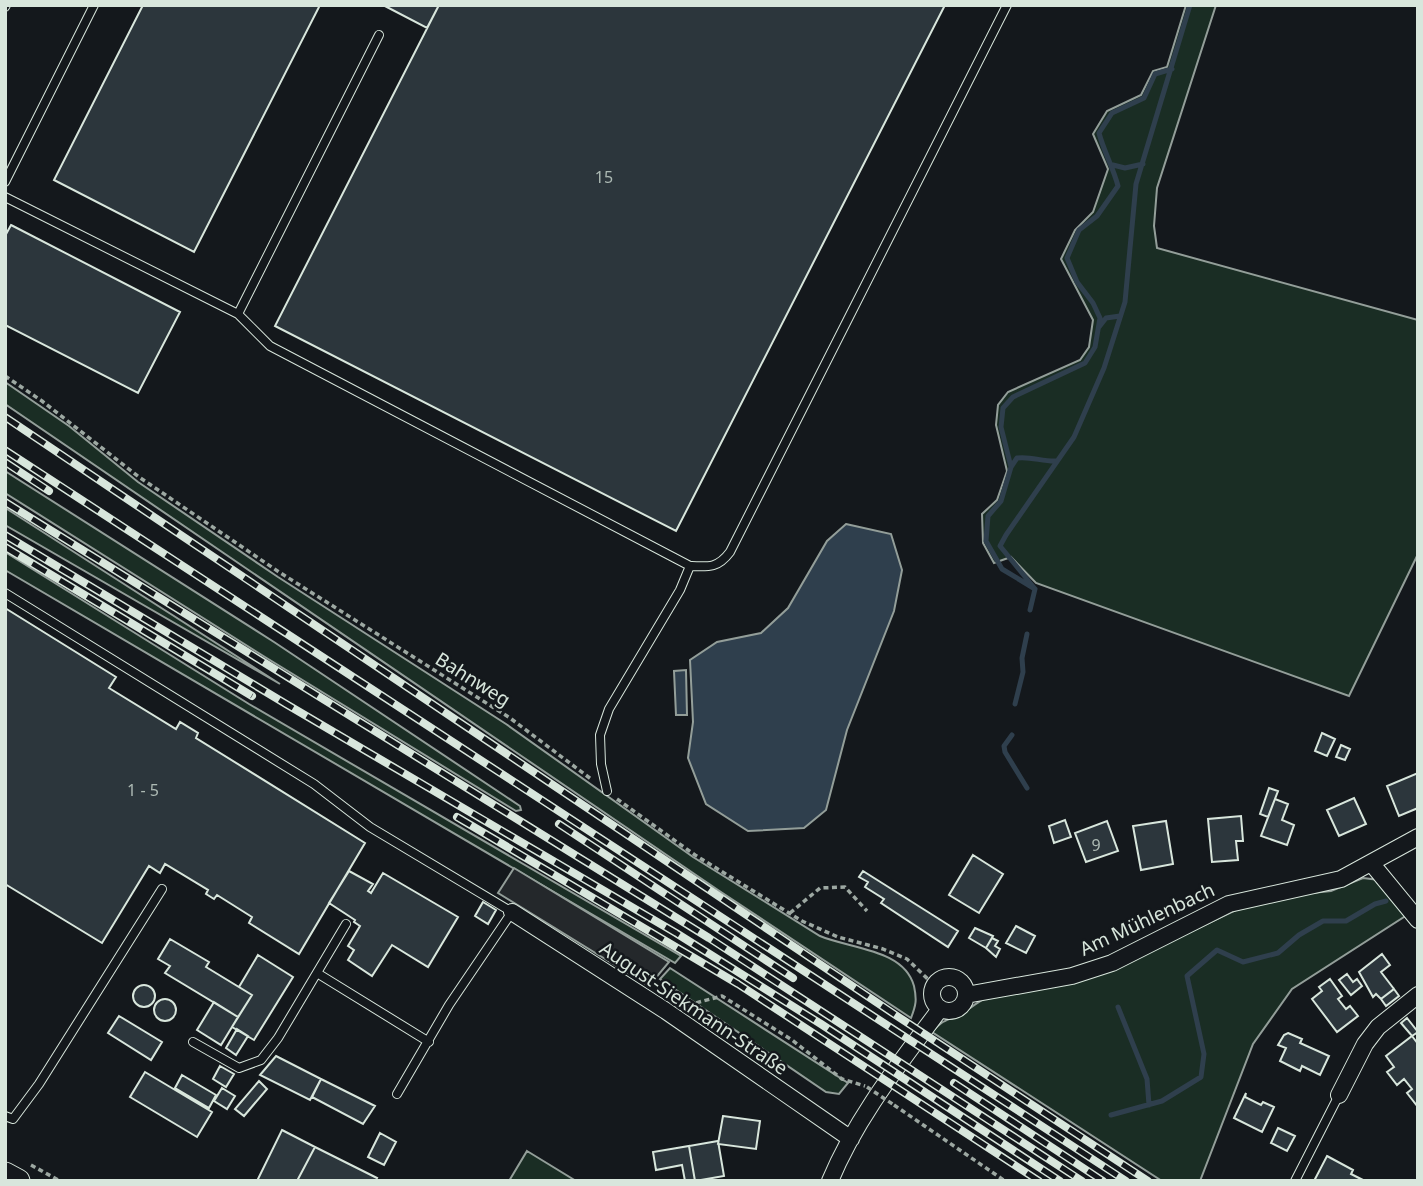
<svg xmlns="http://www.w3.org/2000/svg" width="1423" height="1186" font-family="'Noto Sans',sans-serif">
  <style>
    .green { fill: #1a2d24; stroke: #939e99; stroke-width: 2 }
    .parking { fill: #24282b; stroke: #939e99; stroke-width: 2 }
    .water { fill: #2f3f4d; stroke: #939e99; stroke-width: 2 }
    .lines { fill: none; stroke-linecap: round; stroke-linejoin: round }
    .stream { stroke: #2f3f4d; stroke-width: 5 }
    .building { fill: #2c363c; stroke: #d8e6dc; stroke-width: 2 }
    .lane-casing { stroke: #d8e6dc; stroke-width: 10 }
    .street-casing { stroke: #d8e6dc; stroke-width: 18 }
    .secondary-casing { stroke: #d8e6dc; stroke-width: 25 }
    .path { stroke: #9da8a2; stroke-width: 3.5; stroke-dasharray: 5 3.5; stroke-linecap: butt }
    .lane { stroke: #14181c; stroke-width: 8 }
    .street { stroke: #14181c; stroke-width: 16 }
    .secondary { stroke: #14181c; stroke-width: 23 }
    .rail-casing { stroke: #d8e6dc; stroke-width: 8 }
    .rail { stroke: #14181c; stroke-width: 5; stroke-dasharray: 16; stroke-linecap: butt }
    .path-bridge { stroke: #9da8a2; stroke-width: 3.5; stroke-dasharray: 5 3.5; stroke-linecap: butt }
    .labels { text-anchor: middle; stroke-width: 5; stroke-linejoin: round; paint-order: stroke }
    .number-label { font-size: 16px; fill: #adbab4 }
    .street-label { font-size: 19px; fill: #d8e6dc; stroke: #14181c }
  </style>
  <rect width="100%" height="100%" fill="#14181c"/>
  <!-- green -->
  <path class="green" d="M1186,5H1216L1157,188L1154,226L1157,248L1418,320V554L1349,696L1036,583L1011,557L994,563L983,543L982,514L997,500L1007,471L996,425L998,405L1008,392L1080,360L1089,347L1093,320L1061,259L1075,230L1093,212L1108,169L1093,134L1107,111L1141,95L1153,71L1167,67Z
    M5,382L69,426L138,482L278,577L506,724L693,857L820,936C851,949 904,949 914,986C917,1000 916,1005 911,1018L718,890L5,404Z
    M5,471L274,642L520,806L521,810L516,811L265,657L5,493Z
    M5,508L7,509L280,684L5,525Z
    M5,552L249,704L681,956L675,963L5,570Z
    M1363,878L1379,880L1407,915L1292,989L1253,1044L1200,1181H1162L932,1032C943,1020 943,1022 957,1016C968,1011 976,1002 988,997L1109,971L1240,908L1292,895L1331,891Z
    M670,968L848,1083L839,1094L826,1092L660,979Z
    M527,1151L576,1181H509Z"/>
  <!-- parking -->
  <path class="parking" d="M514,868L669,962L649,986L498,893Z"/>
  <!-- water -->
  <path class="water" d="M846,524L891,534L902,570L894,611L847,730L826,810L804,828L748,831L706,804L688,758L693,722L690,660L717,642L761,633L788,608L827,541Z
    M686,670L687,715H676L674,671Z"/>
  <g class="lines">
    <!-- stream -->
    <path class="stream" d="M1113,165L1125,168L1143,164
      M1099,327L1106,318L1120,316
      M1011,467L1017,458C1031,456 1043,462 1057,461
      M1035,589L1002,569L986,541L988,516L1001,501L1011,467L1001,427L1003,408L1013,397L1085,363L1095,347L1100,318L1093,303L1077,282L1067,258L1079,230L1097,216L1118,186C1113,167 1104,152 1099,133L1112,113L1144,98L1155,74L1172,69
      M1030,610L1035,589L1000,546L1006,535L1074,437L1104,368L1125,302L1136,184L1190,5
      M1015,704L1023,672L1022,658L1027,634
      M1012,735L1004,746L1005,752L1027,788
      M1118,1007L1147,1079L1149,1105
      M1111,1115L1162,1101L1201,1077L1204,1054L1187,976L1217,950L1243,962L1278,953L1299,935L1323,921H1346L1375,904L1386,901"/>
  </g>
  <!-- building -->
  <path class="building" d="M143,5H320L194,252L54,180Z
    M383,5H439L427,28Z
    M439,5H945L676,531L275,326Z
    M11,225L180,312L138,393L5,325V236Z
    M5,608L116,677L109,688L176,729L180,722L198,733L196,738L365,843L299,954L249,923L252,917L217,895L214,899L206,894L208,890L165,864L160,873L149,866L102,943L5,884Z
    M1322,733L1335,739L1327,756L1315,751Z
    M1341,745L1350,749L1345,760L1336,757Z
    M1418,773V808L1399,816L1387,786Z
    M1269,788L1278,791L1268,817L1260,814Z
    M1354,798L1366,824L1339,836L1327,810Z
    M1275,799L1288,804L1282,820L1294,825L1287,845L1261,836Z
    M1241,816L1243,841H1236L1238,860L1212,862L1208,819Z
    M1065,820L1071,837L1054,843L1049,826Z
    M1107,821L1118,851L1086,862L1075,833Z
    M1166,821L1173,864L1141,870L1133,826Z
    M973,855L1003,874L979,913L949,895Z
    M349,871L373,884L368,891L371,893L383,873L458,917L428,967L392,945L372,976L348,960L354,950L348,946L360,926L354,922L355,920L329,903Z
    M863,871L958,931L948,947L881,903L884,899L865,887L868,882L859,877Z
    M483,902L496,910L488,924L475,916Z
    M1016,926L1035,936L1026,953L1006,943Z
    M975,928L993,936L986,948L969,938Z
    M992,938L998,941L995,946L1000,949L996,957L986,948Z
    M170,939L209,962L206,967L252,995L238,1017L165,973L170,966L158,959Z
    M1382,954L1390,965L1381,972L1394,989L1381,999L1376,994L1373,997L1359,972Z
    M258,955L293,977L254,1040L232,1027L252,995L239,987Z
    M1347,974L1353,982L1357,979L1362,986L1351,995L1339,980Z
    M1330,979L1342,996L1338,999L1346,1009L1350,1006L1358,1016L1337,1032L1312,999L1322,991L1319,987Z
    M133 996a11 11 0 1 1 22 0a11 11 0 1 1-22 0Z
    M1394,989L1399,996L1386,1006L1381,999Z
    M154 1010a11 11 0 1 1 22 0a11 11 0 1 1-22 0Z
    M214,1002L238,1017L221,1045L197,1030Z
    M119,1016L162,1042L151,1060L108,1033Z
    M1407,1018L1418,1032L1412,1036L1401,1023Z
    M237,1029L248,1036L236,1055L226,1048Z
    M1288,1033L1302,1039L1300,1043L1329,1056L1320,1075L1302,1066L1300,1071L1280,1061L1286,1048L1278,1045L1284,1035Z
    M1412,1036L1418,1044V1107L1407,1093L1412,1089L1404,1079L1397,1085L1387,1072L1394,1067L1386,1056Z
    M276,1056L321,1079L310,1100L260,1075Z
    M220,1066L234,1074L226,1087L213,1079Z
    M145,1072L212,1112L197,1137L130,1097Z
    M182,1075L216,1095L209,1108L175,1088Z
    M321,1079L375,1106L363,1124L312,1097Z
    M259,1081L267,1089L244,1116L235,1109Z
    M222,1088L235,1096L227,1109L214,1101Z
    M1246,1093L1245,1097L1261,1105L1263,1102L1274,1107L1262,1132L1234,1118Z
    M723,1116L760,1121L756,1149L718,1144Z
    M1278,1128L1295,1136L1287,1151L1271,1143Z
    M282,1130L315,1147L297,1181H257Z
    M380,1133L396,1142L384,1165L368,1157Z
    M718,1141L724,1176L695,1181L689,1146Z
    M689,1146L695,1181H685L682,1165L656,1170L653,1152Z
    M315,1147L377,1178L375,1181H297Z
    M1327,1156L1353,1170L1351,1174L1365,1181H1314Z"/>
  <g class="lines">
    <!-- lane casing -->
    <g class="lane-casing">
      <path id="lane" d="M5,7L6,5
        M5,182L94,5
        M5,197L238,314L270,346L690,566C709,567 718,568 730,552L1007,5
        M238,314L379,35
        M5,593L314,784L370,827L512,912L449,1005L397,1094
        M607,791L601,764L600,735L609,709L680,590L690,566
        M317,973L429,1042
        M193,1042L239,1068L261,1060L278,1038L346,924
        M5,1116L13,1119L39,1084L162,889
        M1295,1181L1339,1095"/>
    </g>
    <!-- street casing -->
    <g class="street-casing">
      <path id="street" d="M1372,864L1418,920
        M512,912L666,1011L851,1139
        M932 994a17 17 0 1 1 34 0a17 17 0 1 1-34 0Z
        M966,995L1072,976L1112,963L1229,904L1341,879L1418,837
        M1339,1095L1365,1044L1378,1027L1418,995
        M830,1181C856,1118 900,1063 940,1009"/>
    </g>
    <!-- secondary casing -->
    <g class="secondary-casing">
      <path id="secondary" d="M5,1174L18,1181"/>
    </g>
    <!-- path -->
    <path class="path" d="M5,376L42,401L139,477L279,572L510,718L591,779
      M617,799L695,855L802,921L838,937L883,949L907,959L934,985
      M790,913L820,888L845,887L867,911
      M688,1005L722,996L792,1040L842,1079L865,1086
      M894,1105L1005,1181
      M31,1165L60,1181"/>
    <!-- lane -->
    <use href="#lane" class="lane"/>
    <!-- street -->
    <use href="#street" class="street"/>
    <!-- secondary -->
    <use href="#secondary" class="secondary"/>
    <!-- rail casing -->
    <g class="rail-casing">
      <path id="rail" d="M5,417L900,1018L1148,1181
        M5,450L1126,1181
        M5,462L49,491
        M5,502L709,938L1082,1181
        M5,535L286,704L676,933L821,1024L1060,1181
        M5,547L252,696
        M457,817L738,984L1039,1181
        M559,824L793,978
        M954,1083L1103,1181"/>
    </g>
    <!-- rail -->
    <use href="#rail" class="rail"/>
    <!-- path-bridge -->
    <path class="path-bridge" d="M867,1087L894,1105"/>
  </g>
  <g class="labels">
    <!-- number labels -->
    <g class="number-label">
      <text x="604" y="183">15</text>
      <text x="143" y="796">1 - 5</text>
      <text x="1096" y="851">9</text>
    </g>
    <!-- street labels -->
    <g class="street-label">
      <text transform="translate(473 679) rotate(32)" y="7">Bahnweg</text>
      <text transform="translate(1147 919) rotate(-25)" y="7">Am Mühlenbach</text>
      <text transform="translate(694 1008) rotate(34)" y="7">August-Siekmann-Straße</text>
    </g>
  </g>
  <!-- border -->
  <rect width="1423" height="1186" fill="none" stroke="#d8e6dc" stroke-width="14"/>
</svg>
